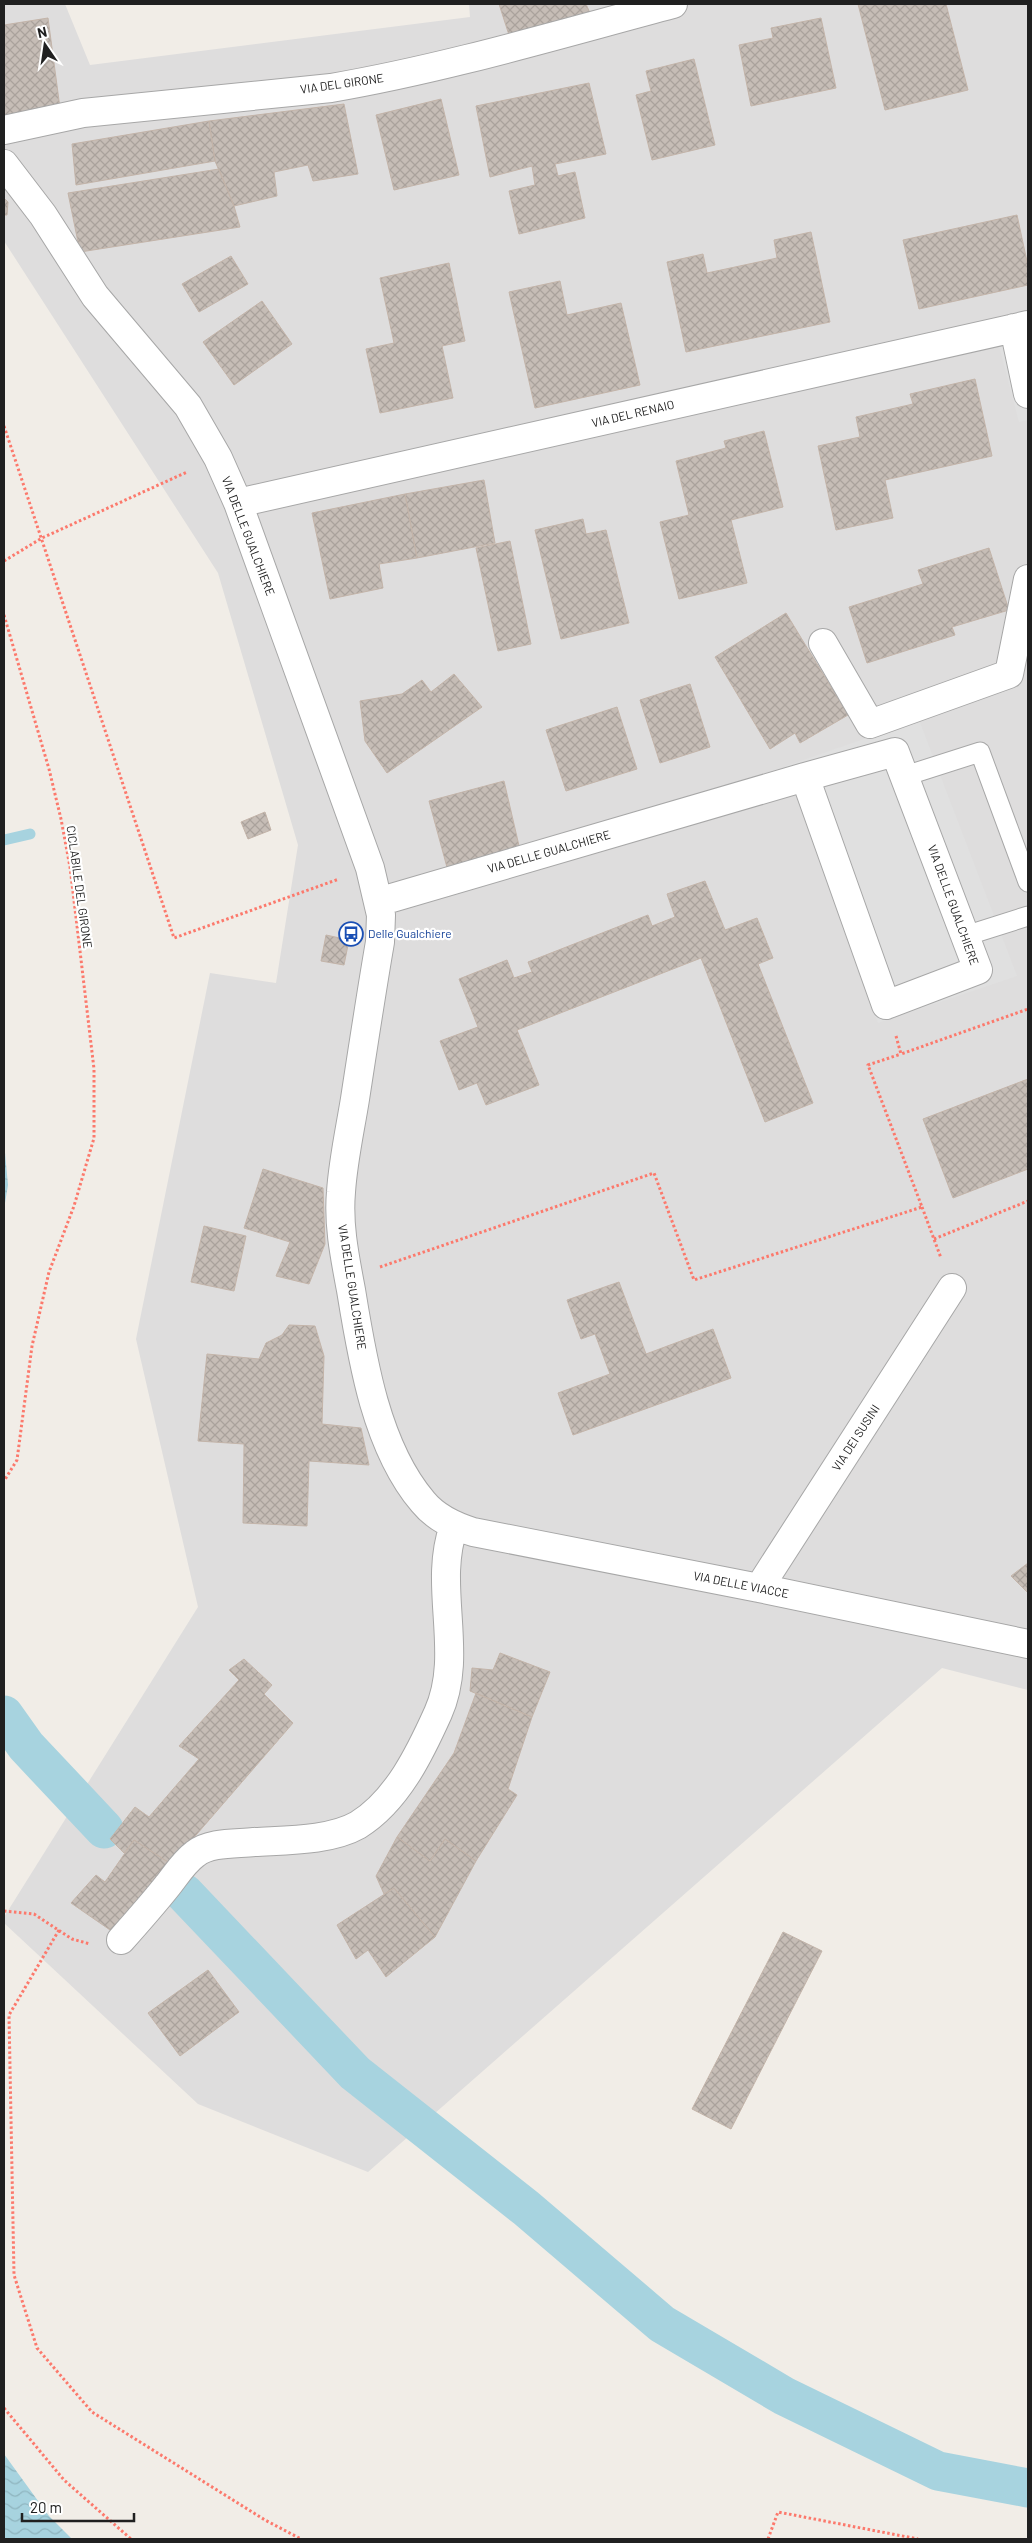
<svg xmlns="http://www.w3.org/2000/svg" width="1032" height="2543" font-family="Barlow,sans-serif">
  <style>
    .residential { fill: #dedddd }
    .parking { fill: #e0e0e0 }
    .water { fill: url(#water-waves) }
    .lines { fill: none; stroke-linecap: round; stroke-linejoin: round }
    .stream { stroke: #a7d3df; stroke-width: 11 }
    .canal { stroke: #a7d3df; stroke-width: 39 }
    .building { fill: url(#building-cross-hatch); stroke: #c3b4a9 }
    .service-casing { stroke: #a7a7a7; stroke-width: 21 }
    .minor-casing { stroke: #a7a7a7; stroke-width: 30 }
    .path { stroke: #fc796c; stroke-width: 3; stroke-dasharray: 2.5 2.5; stroke-linecap: butt }
    .service { stroke: #fff; stroke-width: 19 }
    .minor { stroke: #fff; stroke-width: 28 }
    .labels { text-anchor: middle; stroke-width: 4.5; stroke-linejoin: round; paint-order: stroke }
    .street-label { font-size: 12px; fill: #202020; stroke: #fff }
    .transit-label { font-size: 12px; fill: #164399; stroke: #fff; text-anchor: start }
  </style>
  <defs>
    <pattern id="water-waves" width="16" height="10" patternUnits="userSpaceOnUse" patternTransform="scale(1.25)"><rect width="16" height="10" fill="#a7d3df"/><path d="M0 5q4-4 8 0t8 0" fill="none" stroke="#8fb5bf"/></pattern>
    <pattern id="building-cross-hatch" width="8" height="8" patternUnits="userSpaceOnUse" patternTransform="scale(1.25)"><rect width="8" height="8" fill="#c6bdb6"/><path d="M0 0l8 8M0 8l8-8" fill="none" stroke="#aaa29c"/></pattern>
  </defs>
  <rect width="100%" height="100%" fill="#f1ede7"/>
  <!-- residential -->
  <path class="residential" d="M4,4H65L90,65L470,17L469,4H1028V1690L942,1668L368,2172L198,2104L4,1923V1917L198,1607L136,1339L210,973L276,983L298,845L218,573L4,241Z"/>
  <!-- parking -->
  <path class="parking" d="M1028,337V420L1019,422L998,342Z
    M919,720L1017,976L878,1023L786,766Z"/>
  <!-- water -->
  <path class="water" d="M4,1142L8,1185L4,1209Z
    M4,2454L49,2516L72,2539H4Z"/>
  <g class="lines">
    <!-- stream -->
    <path class="stream" d="M4,840L30,834"/>
    <!-- canal -->
    <path class="canal" d="M4,1715L26,1746L104,1829
      M184,1893L355,2073L526,2208L662,2324L784,2396L938,2471L1028,2488"/>
  </g>
  <!-- building -->
  <path class="building" d="M499,4H586L590,13L509,35Z
    M858,4H946L968,90L885,110Z
    M48,18L60,108L4,117V25Z
    M821,18L836,88L751,106L739,45L773,38L771,28Z
    M694,59L715,145L652,160L636,95L651,91L646,71Z
    M589,83L606,154L555,164L558,176L575,172L585,218L519,234L509,191L535,185L532,166L490,177L476,106Z
    M441,99L459,175L394,190L376,115Z
    M344,104L358,174L313,181L308,165L274,172L277,196L234,206L215,161L209,121Z
    M209,121L215,161L76,185L72,144Z
    M219,169L234,206L240,227L80,252L68,193Z
    M4,198L8,202L7,215H4Z
    M1017,215L1028,266V285L919,309L903,240Z
    M811,232L830,322L686,352L667,262L703,254L707,273L777,258L774,240Z
    M231,256L248,284L199,312L182,284Z
    M449,263L465,341L442,346L453,398L380,413L366,349L394,343L380,278Z
    M560,281L567,315L621,303L640,385L535,408L509,292Z
    M262,301L292,344L234,385L203,342Z
    M975,379L992,456L885,480L893,518L836,530L818,446L860,437L856,417L913,404L910,394Z
    M764,431L783,507L731,520L747,583L679,599L660,522L689,515L676,461L726,448L724,441Z
    M484,480L495,543L417,558L405,494Z
    M405,494L417,558L379,564L383,588L330,599L312,513Z
    M583,519L586,534L606,530L629,623L561,639L535,530Z
    M510,541L531,644L498,651L476,548Z
    M989,548L1009,610L952,627L955,635L867,663L849,607L923,584L918,570Z
    M786,613L848,715L800,743L795,733L770,749L715,657Z
    M454,674L482,707L387,773L365,741L360,701L402,694L422,680L431,692Z
    M690,684L710,747L660,763L640,700Z
    M617,707L637,769L566,791L546,730Z
    M504,781L520,850L448,871L429,801Z
    M265,812L271,830L248,839L241,822Z
    M705,881L725,930L757,918L773,958L758,964L813,1103L765,1122L701,958L517,1030L539,1085L486,1105L477,1083L459,1090L440,1041L478,1027L459,979L507,960L514,978L532,972L528,962L648,915L652,926L675,917L667,894Z
    M326,935L349,940L344,965L321,961Z
    M1028,1079V1169L953,1198L923,1119Z
    M263,1169L323,1188L325,1244L309,1284L276,1276L290,1242L244,1228Z
    M204,1226L246,1236L234,1291L191,1282Z
    M619,1282L646,1354L713,1329L731,1378L573,1435L558,1393L610,1374L595,1334L581,1339L567,1300Z
    M289,1325L315,1326L324,1356L322,1424L361,1428L369,1465L309,1461L307,1526L243,1523L244,1444L198,1441L207,1354L259,1359L266,1343L282,1335Z
    M1028,1563V1593L1011,1576Z
    M500,1653L550,1672L532,1717L470,1691L472,1668L493,1670Z
    M244,1659L272,1685L264,1694L293,1723L171,1864L134,1840L124,1853L110,1839L135,1807L149,1817L199,1759L179,1746L239,1680L229,1670Z
    M476,1693L532,1717L508,1789L517,1795L476,1861L445,1839L430,1861L397,1837L454,1753Z
    M397,1837L430,1861L445,1839L476,1861L435,1937L394,1888L384,1894L376,1876Z
    M134,1840L171,1864L113,1932L71,1903L96,1875L105,1882Z
    M394,1888L435,1937L386,1977L368,1950L356,1959L337,1925Z
    M783,1932L822,1951L731,2129L692,2109Z
    M208,1970L239,2012L180,2056L148,2013Z"/>
  <g class="lines">
    <!-- service casing -->
    <g class="service-casing">
      <path id="service" d="M905,776L980,752L1028,882
        M965,936L1028,916"/>
    </g>
    <!-- minor casing -->
    <g class="minor-casing">
      <path id="minor" d="M4,130L83,113L331,88C447,68 560,34 673,4
        M4,164L43,215L95,296L188,406L218,458L238,503L370,868L381,915L380,942C371,994 363,1047 355,1099C350,1130 343,1161 341,1192C338,1225 345,1258 351,1290C362,1358 376,1447 423,1502C436,1518 454,1526 473,1532L759,1588L1028,1644
        M1014,328L1028,394
        M238,503L1028,325
        M823,643L870,724L1009,674L1028,579
        M378,902L805,777L886,1005L978,970L895,752L805,777
        M759,1588L952,1288
        M121,1940C137,1922 153,1904 168,1885C176,1875 184,1862 195,1854C210,1842 236,1844 254,1842C285,1840 330,1841 358,1825C397,1801 420,1753 438,1713C465,1653 432,1586 454,1526"/>
    </g>
    <!-- path -->
    <path class="path" d="M4,426L174,938L339,879
      M4,561L42,538L187,472
      M4,615L49,769L61,819L70,867L94,1069V1138L74,1206L49,1272L32,1346L17,1460L4,1481
      M896,1036L901,1054L1028,1009
      M922,1207L941,1258
      M934,1239L1028,1201
      M380,1267L654,1173L694,1280L922,1207L868,1065L901,1054
      M4,1911L34,1914L72,1939L90,1944
      M59,1930L9,2015L14,2275L37,2348L92,2412L265,2520L301,2539
      M4,2408L64,2480L131,2539
      M768,2539L778,2512L918,2539"/>
    <!-- service -->
    <use href="#service" class="service"/>
    <!-- minor -->
    <use href="#minor" class="minor"/>
  </g>
  <!-- icons -->
  <defs>
    <g id="bus-ring" transform="scale(1.25)"><circle r="9.5" fill="#fff" stroke="#1a4fb4" stroke-width="1.5"/><path d="M-5-6H5V4H4V6H2V4H-2V6H-4V4H-5ZM-3.5-4V0h7V-4ZM-3.5 1.2v1.5H-2V1.2ZM2 1.2v1.5H3.5V1.2Z" fill="#1a4fb4"/></g>
  </defs>
  <g fill-rule="evenodd">
    <use href="#bus-ring" x="351" y="934"/>
  </g>
  <g class="labels">
    <!-- street labels -->
    <g class="street-label">
      <text transform="translate(342 84) rotate(-8)" y="4">VIA DEL GIRONE</text>
      <text transform="translate(633 414) rotate(-13)" y="4">VIA DEL RENAIO</text>
      <text transform="translate(248 536) rotate(69)" y="4">VIA DELLE GUALCHIERE</text>
      <text transform="translate(549 852) rotate(-16)" y="4">VIA DELLE GUALCHIERE</text>
      <text transform="translate(79 887) rotate(82)" y="4">CICLABILE DEL GIRONE</text>
      <text transform="translate(953 905) rotate(70)" y="4">VIA DELLE GUALCHIERE</text>
      <text transform="translate(352 1287) rotate(81)" y="4">VIA DELLE GUALCHIERE</text>
      <text transform="translate(856 1438) rotate(-57)" y="4">VIA DEI SUSINI</text>
      <text transform="translate(741 1585) rotate(11)" y="4">VIA DELLE VIACCE</text>
    </g>
    <!-- transit labels -->
    <g class="transit-label">
      <text x="368" y="938">Delle Gualchiere</text>
    </g>
  </g>
  <!-- border -->
  <rect width="1032" height="2543" fill="none" stroke="#202020" stroke-width="10"/>
  <!-- north arrow -->
  <g transform="translate(45 45) rotate(347)" stroke="#ffffff" stroke-width="4" paint-order="stroke">
  <path d="M0-4L9 19L0 12L-9 19Z" fill="#202020"/>
  <text y="-8" font-size="14" font-weight="bold" text-anchor="middle" fill="#202020">N</text>
  </g>
  <!-- scale -->
  <path d="M22 2513v8h112v-8" fill="none" stroke="#202020" stroke-width="2.5"/>
  <text x="30" y="2513" font-size="15" fill="#202020" stroke="#ffffff" stroke-width="4" paint-order="stroke">20 m</text>
</svg>
